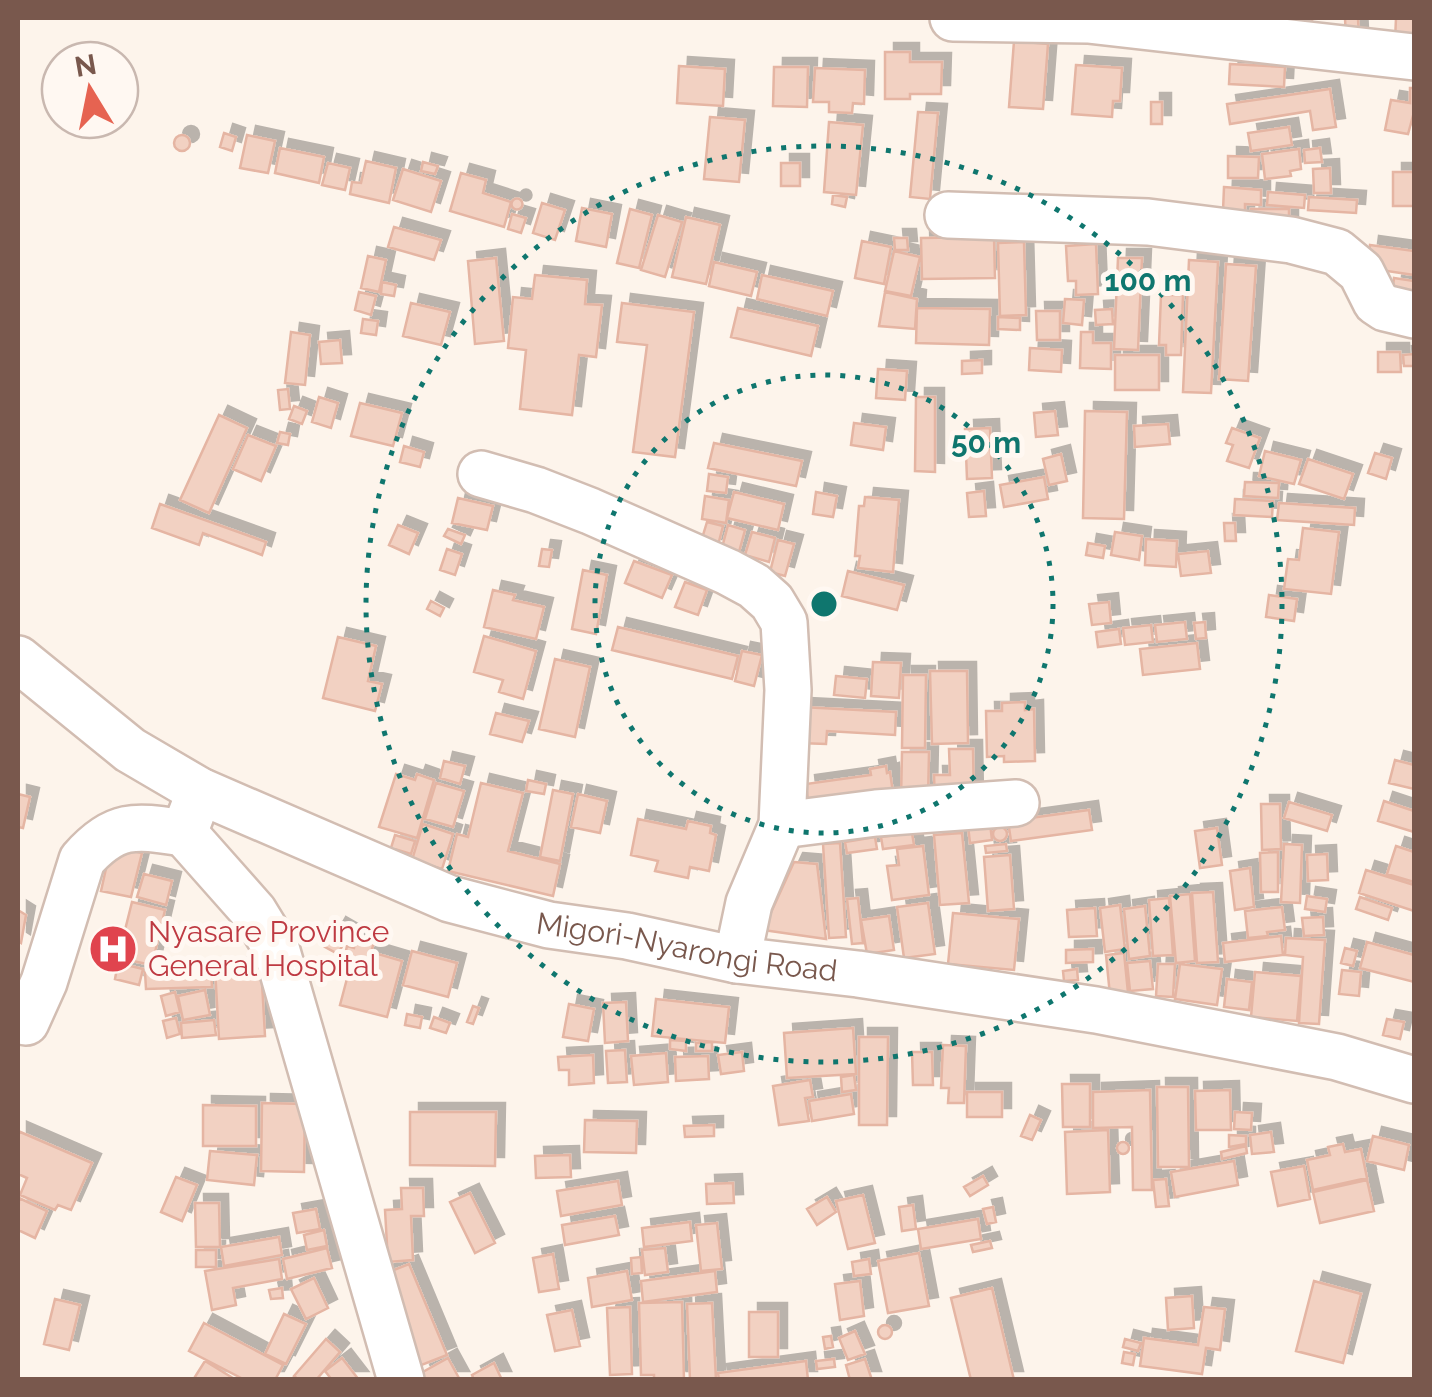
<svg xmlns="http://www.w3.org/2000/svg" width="1432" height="1397" font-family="Raleway,sans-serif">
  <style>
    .building { fill: #f2d1c2; stroke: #e5b5a3; stroke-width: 2.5; filter: url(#shadow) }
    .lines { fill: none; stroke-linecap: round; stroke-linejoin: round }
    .minor-casing { stroke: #d2bdb2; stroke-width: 50 }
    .minor { stroke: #fff; stroke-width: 45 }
    .ring { fill: none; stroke: #0f766e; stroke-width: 5; stroke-dasharray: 5 10 }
    .labels { text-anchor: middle; stroke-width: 10; stroke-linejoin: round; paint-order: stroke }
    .health-label { font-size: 30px; fill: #be3a42; stroke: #fff8f2; text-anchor: start }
    .street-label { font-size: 30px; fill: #79584d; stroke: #fff8f2 }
    .centre { fill: #0f766e; stroke: #fff8f2; stroke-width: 5 }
    .ring-label { font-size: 30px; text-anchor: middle; font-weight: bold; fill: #0f766e; stroke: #fff8f2; stroke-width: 10; stroke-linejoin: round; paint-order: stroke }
  </style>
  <defs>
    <filter id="shadow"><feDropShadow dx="9" dy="-9" stdDeviation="0" flood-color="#0004"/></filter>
  </defs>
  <rect width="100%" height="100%" fill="#fdf4eb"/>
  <!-- building -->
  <path class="building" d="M1282,18H1312V27L1281,28Z
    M1345,18H1358L1359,38L1346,39Z
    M1396,18H1414V42L1395,41Z
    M1014,41L1048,44L1043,109L1009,107Z
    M885,52H910V62H942L941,94H910V99H885Z
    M1230,64L1285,67L1284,87L1229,84Z
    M1076,65L1122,68L1120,101H1113L1112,117L1072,114Z
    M679,66L725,69L723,106L677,103Z
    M774,67H808L807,107L773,106Z
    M815,68L865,70L864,104L853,103L852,113L829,112V102H813Z
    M1410,88H1414V112L1408,134L1385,130L1391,100L1410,103Z
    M1330,89L1336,127L1313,130L1310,111L1230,124L1227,104Z
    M1151,102H1162V124H1151Z
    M918,112L938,113L930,199L910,197Z
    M710,117L745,120L739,182L704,179Z
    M829,122L863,125L856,195L824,192Z
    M1289,127L1292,145L1251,151L1248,133Z
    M224,133L236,137L232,151L220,147Z
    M247,135L275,141L268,173L240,168Z
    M174 143a8 8 0 1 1 16 0a8 8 0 1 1-16 0Z
    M280,148L324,157L319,183L275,173Z
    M1320,148L1322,162L1305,163L1304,150Z
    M1299,149L1301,169L1290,171L1291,176L1265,179L1262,154Z
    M1228,156L1259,157L1258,178H1228Z
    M366,161L396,168L389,203L350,194L352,182L361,183Z
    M423,162L438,166L435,174L421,171Z
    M328,163L350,168L345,190L322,185Z
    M781,163H800V186H781Z
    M1330,168L1331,193H1314L1313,169Z
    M403,169L441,181L431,212L393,200Z
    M1393,172H1414V206H1393Z
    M461,173L486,180L483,193L511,202L504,227L450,211Z
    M1224,187L1261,190V205L1245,204V221L1223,211Z
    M1268,192L1305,195L1304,208L1267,205Z
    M833,195L847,197L845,207L832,204Z
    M1309,197L1357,200L1356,213L1308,210Z
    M511.5 204a5.5 5.5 0 1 1 11 0a5.5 5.5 0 1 1-11 0Z
    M542,203L565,210L555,240L533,233Z
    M582,208L612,214L606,247L576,241Z
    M630,209L652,215L639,268L617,263Z
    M1251,209H1289V225H1250Z
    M512,214L526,218L521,233L508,229Z
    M658,215L682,222L665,277L641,270Z
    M686,217L720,225L706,284L672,277Z
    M394,227L441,240L434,260L388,247Z
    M994,237L995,278L922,279L921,238Z
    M894,238H907L908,250H895Z
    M862,241L891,247L884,284L855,278Z
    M1024,242L1026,315L1000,316L998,243Z
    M1096,244L1098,294L1076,295V281H1068L1066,246Z
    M1370,245L1414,251V275L1367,268Z
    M894,251L920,257L911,296L885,291Z
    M368,256L386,260L379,292L361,288Z
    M496,258L504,341L475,344L468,261Z
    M1118,258H1142L1138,350L1114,349Z
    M1189,260L1218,262L1211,393L1183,392Z
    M714,262L757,272L751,296L709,286Z
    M1226,264L1256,266L1248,381L1219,379Z
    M535,275L587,280L585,304L602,305L596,357L579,355L572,415L520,409L526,350L508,348L513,297L532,299Z
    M762,275L833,291L827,316L757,299Z
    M1394,278L1414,281V303L1391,301Z
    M382,282L396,285L394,296L381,294Z
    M359,292L376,296L371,315L355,310Z
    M885,292L917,299L915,329L879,326Z
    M1161,295H1183L1181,355H1166V345H1159Z
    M1065,299L1084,300L1082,325L1063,323Z
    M411,303L450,312L441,345L403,336Z
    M622,303L694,312L675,457L633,452L647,345L617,342Z
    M738,308L818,326L811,356L731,337Z
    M917,308L990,309L989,345L916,343Z
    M1112,309L1113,324L1096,325L1095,310Z
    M1036,311H1060V340H1037Z
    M998,317L1020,318V330L998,329Z
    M363,319L378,321L376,335L361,333Z
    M291,332L310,335L305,385L285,383Z
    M1081,332H1093V343H1111V369L1080,368Z
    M340,340L342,363L321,364L319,342Z
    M1030,348L1062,350L1061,372L1029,370Z
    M1378,352H1400L1401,372H1378Z
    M1413,354L1414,366H1404L1403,355Z
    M1115,355H1159V390H1115Z
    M982,360V373L962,374V361Z
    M878,369L907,371L905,400L876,398Z
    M288,389L290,409L280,410L278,390Z
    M319,397L338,403L331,428L312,422Z
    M916,397H935V472L915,471Z
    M360,403L402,413L393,446L351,436Z
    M294,406L307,411L302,424L289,419Z
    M1055,411L1058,435L1036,437L1034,413Z
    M1085,411L1127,412L1124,519L1083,518Z
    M219,415L247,428L209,513L180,500Z
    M854,423L886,427L883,450L851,445Z
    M1168,424L1170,444L1135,447L1134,426Z
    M990,428L992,478L967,479L965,429Z
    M1232,428L1260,438L1249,468L1227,461L1233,445L1226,443Z
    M280,432L290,434L288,445L277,443Z
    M248,435L276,446L261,481L233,469Z
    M714,443L802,461L796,486L708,468Z
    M404,446L424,452L420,467L400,462Z
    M1265,451L1301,460L1294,484L1259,476Z
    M1375,453L1392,458L1386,479L1368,473Z
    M1061,454L1067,481L1049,485L1043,459Z
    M1308,459L1353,474L1344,499L1299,484Z
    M709,474L728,477L726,493L707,491Z
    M1044,477L1048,499L1004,507L1000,485Z
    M1245,482L1279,483L1278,498L1244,496Z
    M984,491L986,516L969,517L967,493Z
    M734,492L784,504L778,530L727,518Z
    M816,492L837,496L833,517L813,514Z
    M705,496L729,500L726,523L702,519Z
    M865,497L899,500L893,572L858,568L860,556H855L859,506H864Z
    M458,498L493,506L487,530L452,523Z
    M1235,499L1273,501L1272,517L1234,515Z
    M1279,503L1355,508L1354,525L1277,520Z
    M160,504L266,542L262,555L203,533L199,545L152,528Z
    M707,522L723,526L717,549L700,545Z
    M1224,523H1235L1236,541H1225Z
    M398,525L418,533L409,554L389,545Z
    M728,525L745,530L736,563L719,559Z
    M1303,528L1339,532L1331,594L1284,589L1288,559L1299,560Z
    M448,529L465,535L461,544L444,536Z
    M752,532L775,538L769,562L745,555Z
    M1115,532L1142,536L1139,560L1111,555Z
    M1146,539L1177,541L1176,567L1145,565Z
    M778,540L794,544L785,576L770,572Z
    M1088,543L1105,546L1103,558L1086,555Z
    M447,549L462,554L455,575L440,570Z
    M542,549L552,550L549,567L539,566Z
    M1208,551L1211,573L1181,576L1178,554Z
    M634,561L672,575L662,598L625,583Z
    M583,570L607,575L596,634L572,629Z
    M848,571L904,585L897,610L842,596Z
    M685,582L707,590L698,615L675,607Z
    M493,590L515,595L513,600L544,607L536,639L484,627Z
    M1269,595L1297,599L1294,621L1266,617Z
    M431,601L444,608L440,616L427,609Z
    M1109,602L1111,623L1092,625L1089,604Z
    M1185,622L1187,639L1157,642L1155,625Z
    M1205,622L1206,638L1196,639L1194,623Z
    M1151,625L1153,642L1125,645L1123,628Z
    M618,627L738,656L732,679L612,650Z
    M1119,629L1121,644L1098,647L1096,632Z
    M484,636L536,651L523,699L499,692L503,680L474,672Z
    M338,637L376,646L368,681L382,684L375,711L323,698Z
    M1197,643L1200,669L1143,675L1140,649Z
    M742,651L762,655L754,686L735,681Z
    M555,659L590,667L575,737L539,729Z
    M873,662L901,663L899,698L871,696Z
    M930,671H967L968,743L932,744Z
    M903,675H926L925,748H902Z
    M836,676L867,679L865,698L834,695Z
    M1025,702V710L1034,709L1035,761L1004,762V756L987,757L986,711H1002V703Z
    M801,707L896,712L895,735L827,731L826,744L799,743Z
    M496,713L529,721L522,742L490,734Z
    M949,749H973L974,801L935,802L934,775H950Z
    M902,752H929L928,799H901Z
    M1395,760L1414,765V789L1389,783Z
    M444,761L465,766L460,784L440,778Z
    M886,766L887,773L890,772L894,800L809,811L806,784L871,775L870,769Z
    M396,774L415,780L417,774L434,780L417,838L379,827Z
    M528,780L546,784L544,794L526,791Z
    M436,783L464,791L453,827L425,819Z
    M481,783L523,793L508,851L560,864L553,896L448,871L457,834L468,837Z
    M553,790L573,794L560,861L540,857Z
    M18,794L30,797L23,828L18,827Z
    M578,794L607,801L600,833L571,827Z
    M1384,801L1414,811V832L1378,821Z
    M1289,802L1332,815L1327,831L1284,818Z
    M1261,804H1280L1281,849L1262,850Z
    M1089,810L1092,830L1011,841L1008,821Z
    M638,819L686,829L688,821L711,826L710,833L716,835L709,871L690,867L688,878L655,871L658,861L631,855Z
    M990,823L992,840L970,843L968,826Z
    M423,824L453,834L442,869L412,860Z
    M993 834a7 7 0 1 1 14 0a7 7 0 1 1-14 0Z
    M1217,828L1222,865L1200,868L1195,831Z
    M912,833L914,845L883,849L881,837Z
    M962,833L969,903L940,905L934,835Z
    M395,835L415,841L411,854L391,848Z
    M875,837L877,849L847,853L845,842Z
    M840,843L846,937L829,938L823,844Z
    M1006,844L1007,851L986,853L985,846Z
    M1284,844L1302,845L1300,903L1281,902Z
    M111,846L142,853L131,897L101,891Z
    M923,846L929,895L892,900L887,866L899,865L897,849Z
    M1396,846L1414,852V882L1387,874Z
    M1278,852V892H1261L1260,853Z
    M1327,854L1328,880L1308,881L1307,855Z
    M1010,855L1014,909L988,911L984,857Z
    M794,862L817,864L826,939L763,930Z
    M1250,868L1254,907L1235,910L1230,871Z
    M1366,870L1414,885V911L1359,893Z
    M144,874L172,881L166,905L137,897Z
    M1213,892L1218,962L1197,963L1192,893Z
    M1190,894L1195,961L1176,963L1170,896Z
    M1307,896L1327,899L1325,912L1305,909Z
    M1360,897L1392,908L1388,920L1356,909Z
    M858,898L863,943L852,944L847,899Z
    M1169,898L1173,955L1153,956L1149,900Z
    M132,902L165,910L152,965L118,958Z
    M928,903L935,954L904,958L897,907Z
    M1120,905L1125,949L1105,952L1100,908Z
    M1145,906L1150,956L1129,959L1124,909Z
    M1282,907L1285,930L1267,932L1268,936L1248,938L1245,911Z
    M1095,908L1097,936L1069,937L1067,910Z
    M18,910L26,915L21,943L18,941Z
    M953,913L1019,919L1014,970L948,964Z
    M889,916L894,950L867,954L861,920Z
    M1323,917L1324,935L1304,936L1302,918Z
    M337,926L349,933L338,954L325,947Z
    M357,936L375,940L371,952L402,961L387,1017L340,1005L349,971L342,968L347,946L354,948Z
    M1281,936L1283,955L1225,962L1223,943Z
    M1286,938L1325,940L1319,1024L1299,1023L1303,957L1285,955Z
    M1367,942L1414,955V982L1360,968Z
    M1345,948L1357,951L1353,966L1341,963Z
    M1093,949V962L1066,963V950Z
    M412,951L457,963L448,997L403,985Z
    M1124,953L1128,993L1110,995L1106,955Z
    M1150,961L1153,989L1130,991L1127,963Z
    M118,963L143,969L139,985L115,979Z
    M1158,964H1175L1173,997L1156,996Z
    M1180,964L1222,969L1217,1005L1175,999Z
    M261,965L265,1036L219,1039L215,968Z
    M1077,969L1078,980L1064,981L1063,971Z
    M211,970L212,987L146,989L145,972Z
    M1342,970L1361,972L1359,996L1339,994Z
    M1255,972L1301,976L1297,1021L1251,1017Z
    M1227,979L1252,982L1249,1010L1224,1007Z
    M205,990L210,1015L183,1020L178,996Z
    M175,992L180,1012L166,1016L161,996Z
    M656,999L729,1007L725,1043L652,1036Z
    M626,1002L628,1041L605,1043L603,1003Z
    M569,1004L594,1009L588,1041L563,1037Z
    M473,1006L479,1008L473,1024L467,1022Z
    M407,1014L422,1017L420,1028L405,1025Z
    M434,1017L450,1023L446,1033L430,1028Z
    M176,1018L180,1034L167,1038L163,1021Z
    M1387,1019L1404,1022L1400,1039L1383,1035Z
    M214,1020L216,1035L182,1038L181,1023Z
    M853,1028L856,1074L787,1078L784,1033Z
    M859,1037H888L887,1125H859Z
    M670,1040L686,1041V1051L670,1049Z
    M712,1042V1051H696V1043Z
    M943,1045L966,1046L964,1103H948L949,1088H941Z
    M625,1050L627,1082L608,1083L606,1051Z
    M742,1052L744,1071L721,1074L718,1055Z
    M912,1052H932L933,1085H913Z
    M666,1053L668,1082L634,1085L631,1056Z
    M593,1055L594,1083L569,1085V1070H559L558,1057Z
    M708,1056L709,1079L676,1081L675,1057Z
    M854,1075L856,1090L842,1092L841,1077Z
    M810,1080L813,1097L805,1098L809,1121L779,1125L773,1086Z
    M1062,1084H1090V1127H1063Z
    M1157,1087H1188L1189,1167H1158Z
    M1150,1090L1152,1190H1133L1132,1127L1093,1128V1092Z
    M1230,1090L1231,1130H1196L1195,1091Z
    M967,1092H1002V1117H967Z
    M851,1094L854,1114L812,1121L809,1101Z
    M262,1103L305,1104L304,1172L261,1171Z
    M203,1105L256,1106V1146H203Z
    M410,1112H496L495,1166L410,1165Z
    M1235,1112L1252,1113L1251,1130L1234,1129Z
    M1030,1115L1041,1120L1032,1140L1021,1136Z
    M585,1120L637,1121L636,1153L584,1152Z
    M714,1125V1136L685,1137L684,1126Z
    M1108,1130L1110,1192L1067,1194L1065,1132Z
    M18,1131L92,1163L71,1210L58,1205L55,1210L20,1195L27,1178L18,1174Z
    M1271,1132L1274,1152L1252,1154L1250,1135Z
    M1229,1135L1246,1136V1144L1229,1147Z
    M1373,1136L1409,1145L1404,1170L1367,1161Z
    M1117 1148a6 6 0 1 1 12 0a6 6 0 1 1-12 0Z
    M1343,1144L1345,1152L1361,1149L1367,1178L1313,1190L1307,1160L1330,1155L1328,1147Z
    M1246,1146L1247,1153L1222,1159L1221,1152Z
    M210,1151L257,1155L254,1185L207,1180Z
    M570,1155L571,1177L536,1178L535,1156Z
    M1234,1161L1238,1185L1175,1197L1171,1172Z
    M1304,1166L1310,1199L1278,1206L1271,1172Z
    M983,1176L988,1185L970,1196L964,1187Z
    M176,1177L197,1185L182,1221L161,1212Z
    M1166,1179L1169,1206L1156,1207L1153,1180Z
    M1367,1180L1374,1211L1320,1223L1313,1192Z
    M618,1181L622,1205L561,1216L557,1191Z
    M733,1183L734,1203L707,1204L706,1184Z
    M401,1188H423L424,1216H411L413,1260L388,1262L385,1210L402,1209Z
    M470,1193L495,1243L475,1253L450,1202Z
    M863,1195L875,1243L848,1249L836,1201Z
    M827,1197L836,1212L817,1225L807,1209Z
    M19,1198L47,1211L35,1238L18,1230Z
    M195,1203H219L220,1247H196Z
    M913,1205L916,1229L902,1231L899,1207Z
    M993,1207L996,1222L987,1224L983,1209Z
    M316,1209L320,1229L297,1233L293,1213Z
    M615,1216L619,1235L565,1245L562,1225Z
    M978,1219L981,1239L921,1249L918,1229Z
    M690,1222L692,1241L644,1247L642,1228Z
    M717,1223L722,1269L701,1271L696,1225Z
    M324,1230L327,1246L307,1250L304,1235Z
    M279,1237L282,1255L224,1266L221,1247Z
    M990,1241L992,1248L973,1252L971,1245Z
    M327,1248L332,1268L287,1279L283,1259Z
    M665,1248L668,1272L645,1275L642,1250Z
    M196,1250H216V1267H196Z
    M919,1253L929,1306L888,1313L878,1261Z
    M553,1254L559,1289L539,1292L533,1258Z
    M641,1257L642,1273L632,1274L631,1258Z
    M279,1259L282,1279L233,1288L236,1305L212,1310L205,1271Z
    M869,1259L871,1274L854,1276L852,1262Z
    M409,1264L447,1355L419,1366L381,1275Z
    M627,1271L632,1300L592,1307L588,1278Z
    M715,1271L717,1292L643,1302L641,1281Z
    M314,1278L328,1308L306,1319L291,1289Z
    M860,1281L864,1316L840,1320L835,1284Z
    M1314,1281L1361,1294L1343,1363L1296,1351Z
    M282,1288L283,1298L271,1299L269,1290Z
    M992,1288L1014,1380H971L951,1298Z
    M1192,1296L1194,1328L1168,1330L1166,1298Z
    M55,1299L80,1305L69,1350L44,1344Z
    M682,1302L684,1380H654V1375H641L639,1303Z
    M712,1303L716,1380H690L687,1304Z
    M630,1307L632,1374L610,1375L607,1308Z
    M1204,1307L1225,1309L1220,1350L1206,1348L1202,1374L1140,1366L1144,1338L1198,1345Z
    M572,1310L580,1346L555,1351L547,1315Z
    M749,1312H778V1357H749Z
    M284,1314L306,1324L286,1364L265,1354Z
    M204,1323L283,1365L275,1380H245L189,1351Z
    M878 1332a7 7 0 1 1 14 0a7 7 0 1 1-14 0Z
    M855,1331L865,1354L848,1360L839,1338Z
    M831,1336L833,1347L825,1349L823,1337Z
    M326,1339L340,1352L316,1380H299L294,1376Z
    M1125,1339L1141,1343L1138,1351L1123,1347Z
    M1124,1352L1135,1354L1133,1365L1122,1363Z
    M342,1358L359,1380H332L325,1371Z
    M448,1358L460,1380H424L421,1373Z
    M834,1359L835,1367L817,1369L816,1361Z
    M865,1359L872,1380H850L846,1365Z
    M205,1361L236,1380H193Z
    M806,1361L808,1380H719L718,1373Z
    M494,1363L502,1380H474L472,1375Z"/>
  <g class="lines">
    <!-- minor casing -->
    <g class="minor-casing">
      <g id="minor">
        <path d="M953,18L1088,20L1414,57"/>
        <path d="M948,215L1148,222L1291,240L1337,252L1361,272L1376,302L1385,308L1414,315"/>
        <path d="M481,474L536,490L590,511L728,572L754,586L772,602L784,622L788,690L782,825L749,903L737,960"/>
        <path id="s1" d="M18,659L130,750L200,791L450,899L549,925L627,936L737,960L858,974L1096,1010L1337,1057L1414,1080"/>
        <path d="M200,791L184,833L254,912L276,948L401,1380"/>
        <path d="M782,825L876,813L1016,803"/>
        <path d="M26,1022L44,982L82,860C116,821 137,826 184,833"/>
      </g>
    </g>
    <!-- minor -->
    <use href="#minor" class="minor"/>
  </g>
  <!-- distance rings -->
  <g class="ring">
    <circle cx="824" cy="604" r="229"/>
    <circle cx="824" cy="604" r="458"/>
  </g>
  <!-- icons -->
  <defs>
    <g id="hospital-disc" transform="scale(2.5)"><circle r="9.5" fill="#e0444e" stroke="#fff8f2"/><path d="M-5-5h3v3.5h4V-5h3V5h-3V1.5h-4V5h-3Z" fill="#fff"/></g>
  </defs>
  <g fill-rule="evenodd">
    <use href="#hospital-disc" x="113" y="949"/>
  </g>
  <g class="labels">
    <!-- health labels -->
    <g class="health-label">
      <text x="148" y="942">Nyasare Province<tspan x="148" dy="34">General Hospital</tspan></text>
    </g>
    <!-- street labels -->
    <g class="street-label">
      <text dy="10" stroke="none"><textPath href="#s1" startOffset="740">Migori-Nyarongi Road</textPath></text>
    </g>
  </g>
  <circle cx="824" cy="604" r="15" class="centre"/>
  <g class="ring-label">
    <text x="1148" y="291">100 m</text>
    <text x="986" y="453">50 m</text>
  </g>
  <!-- border -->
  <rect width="1432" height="1397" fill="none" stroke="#79584d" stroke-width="40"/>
  <!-- north arrow -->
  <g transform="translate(90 90) rotate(350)"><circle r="48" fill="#fff8f2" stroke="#c9b8b0" stroke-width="2.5"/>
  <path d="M0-8L18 38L0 25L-18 38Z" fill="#e66351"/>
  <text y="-15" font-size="28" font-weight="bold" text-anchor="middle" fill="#79584d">N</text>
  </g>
</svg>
